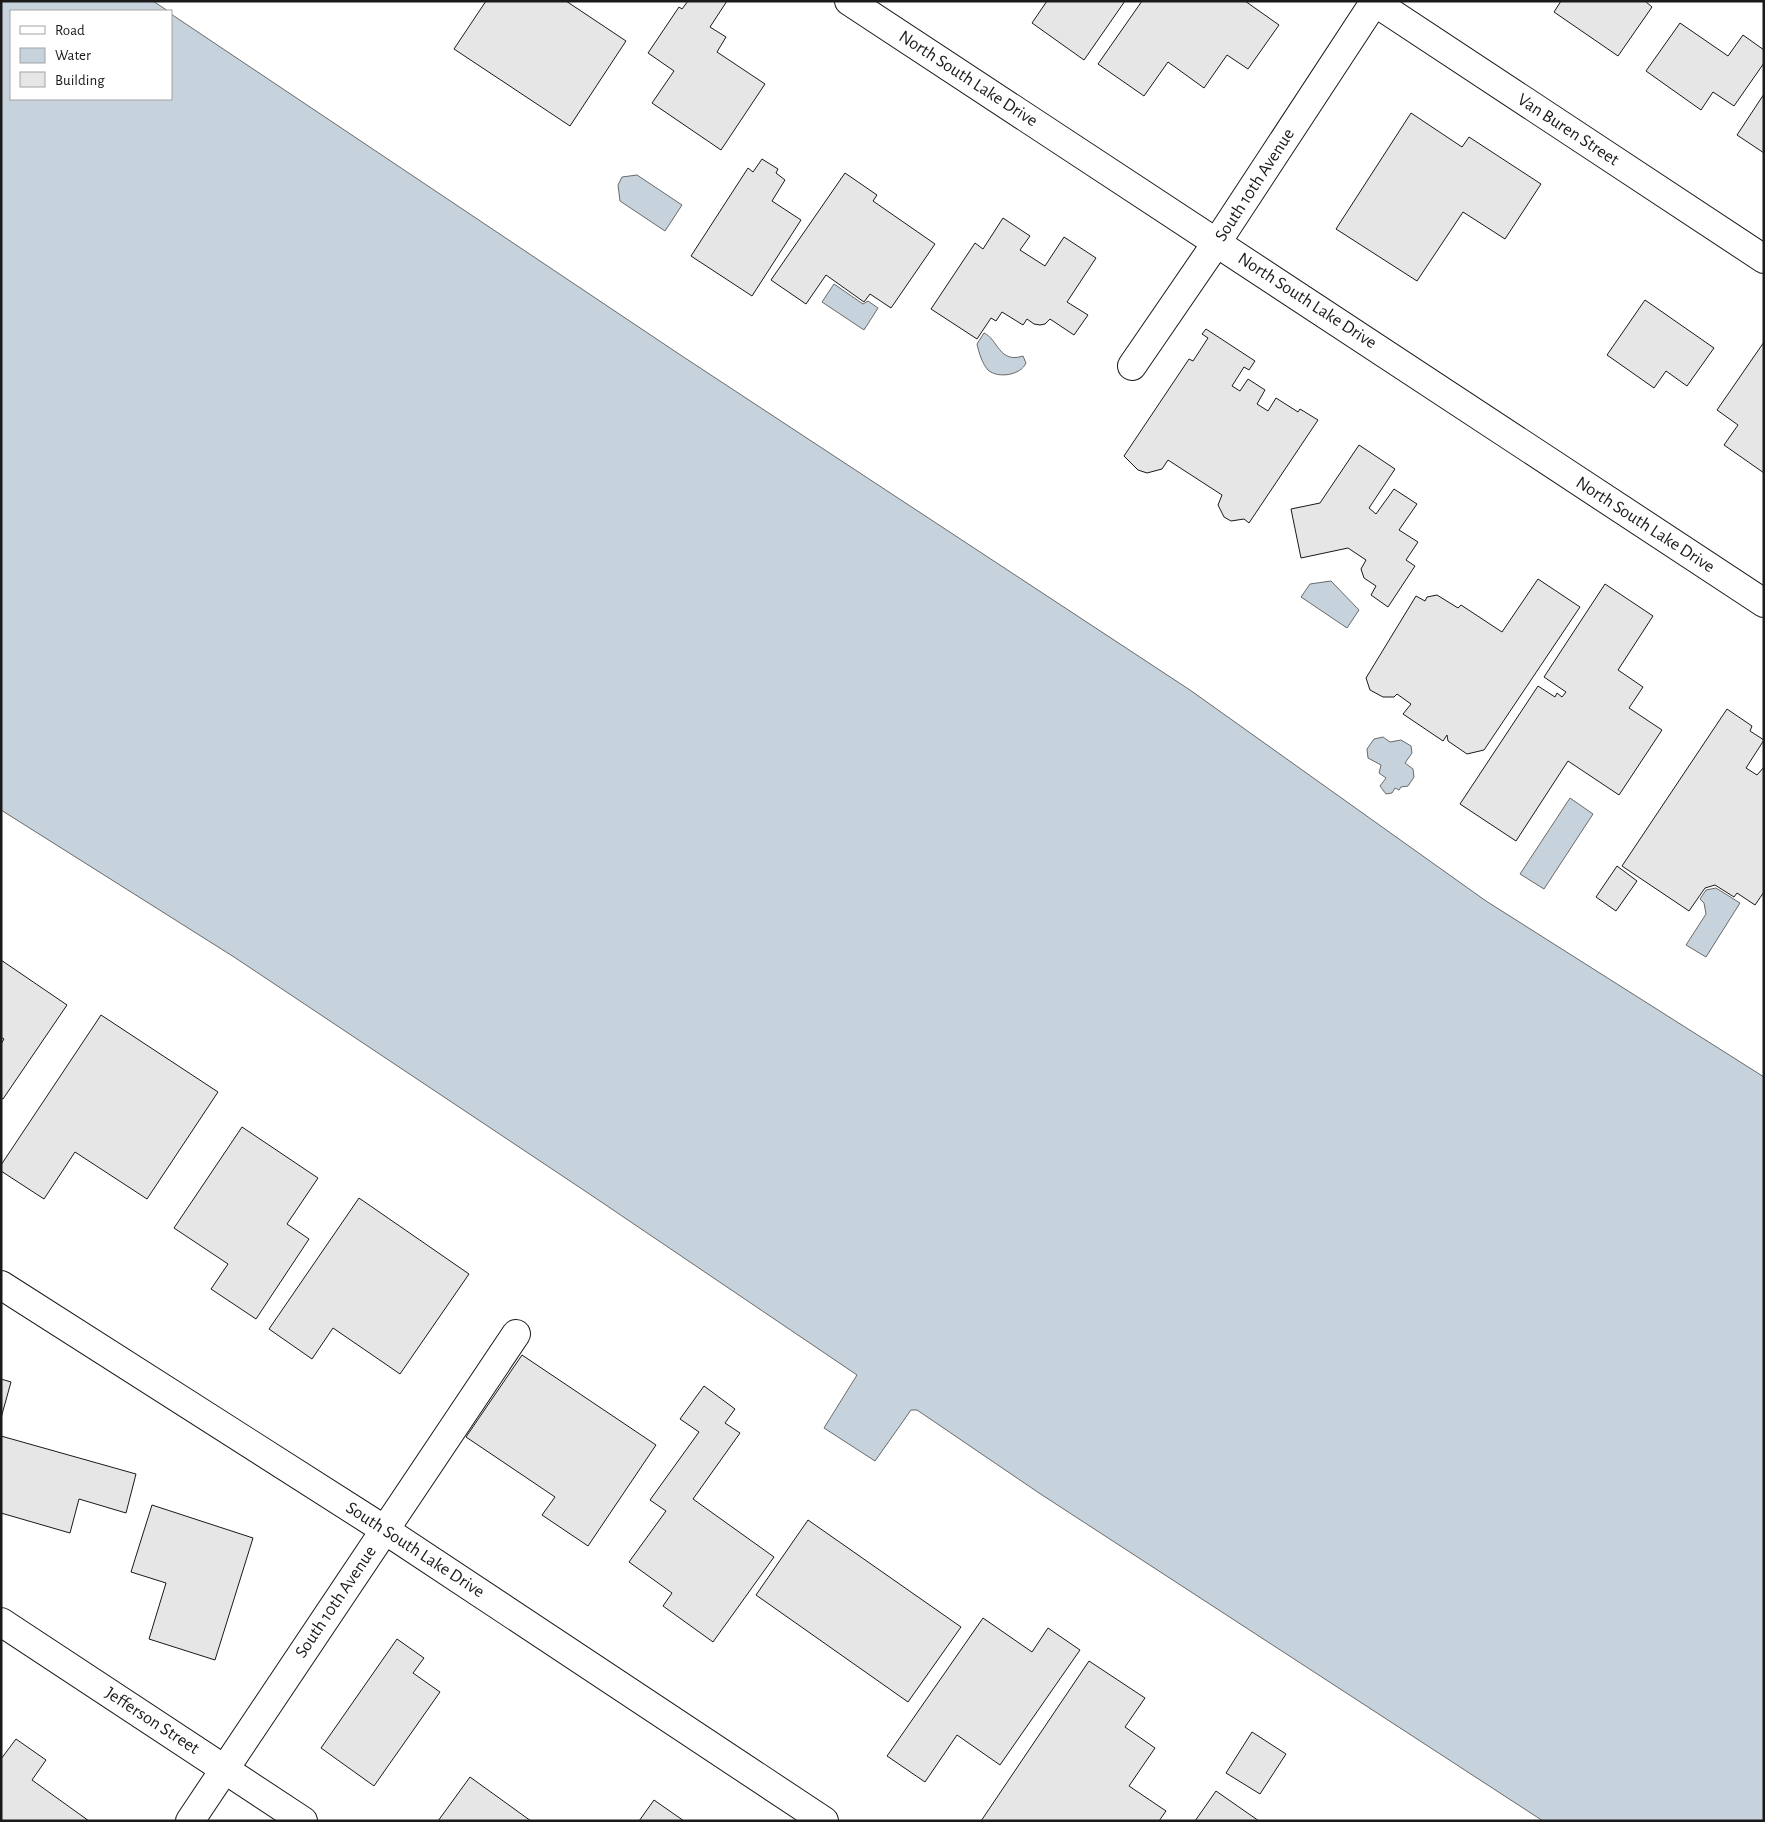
<svg xmlns="http://www.w3.org/2000/svg" width="1765" height="1822" font-family="'Alegreya Sans',sans-serif">
  <style>
    .water { fill: #c6d2dc; stroke: #6a6a6a }
    .building { fill: #e6e6e6; stroke: #1a1a1a }
    .lines { fill: none; stroke-linecap: round; stroke-linejoin: round }
    .minor-casing { stroke: #1a1a1a; stroke-width: 30 }
    .minor { stroke: #fff; stroke-width: 28 }
    .labels { text-anchor: middle; dominant-baseline: central; stroke-width: 4; stroke-linejoin: round; paint-order: stroke }
    .street-label { font-size: 18px; fill: #1a1a1a; stroke: #fff }
  </style>
  <rect width="100%" height="100%" fill="#fff"/>
  <!-- water -->
  <g class="water">
    <path d="M 1,1 L 153,1 L 168,11 L 11,11 L 11,99 L 171,99 L 171,14 L 682,356 L 1190,690 L 1486,901 L 1764,1077 L 1764,1821 L 1543,1821 L 1039,1493 L 917,1410 L 911,1410 L 875,1461 L 824,1428 L 857,1375 L 588,1193 L 234,957 L 1,810 Z"/>
    <path d="M 637,175 L 682,205 L 665,231 L 620,201 L 618,185 L 622,177 Z"/>
    <path d="M 834,284 L 863,304 L 868,301 L 878,308 L 864,330 L 822,302 Z"/>
    <path d="M 984,333 C 998,339 999,364 1023,356 L 1026,363 C 1021,375 998,379 988,370 C 982,363 979,353 977,344 Z"/>
    <path d="M 1331,581 L 1359,610 L 1347,628 L 1301,597 L 1310,584 Z"/>
    <path d="M 1383,737 L 1390,742 L 1401,740 L 1411,746 L 1412,753 L 1405,763 L 1413,769 L 1414,777 L 1408,786 L 1401,787 L 1399,790 L 1395,788 L 1392,793 L 1386,794 L 1380,786 L 1386,778 L 1379,773 L 1381,765 L 1368,758 L 1367,749 L 1374,739 Z"/>
    <path d="M 1570,798 L 1593,814 L 1544,889 L 1520,874 Z"/>
    <path d="M 1716,888 L 1740,903 L 1706,957 L 1686,945 L 1706,914 L 1704,903 L 1700,899 L 1706,890 Z"/>
  </g>
  <!-- building -->
  <g class="building">
    <path d="M 486,1 L 566,1 L 626,41 L 570,126 L 454,49 Z"/>
    <path d="M 688,1 L 727,1 L 710,27 L 726,37 L 717,52 L 765,84 L 721,150 L 652,103 L 674,71 L 648,53 L 679,7 L 682,9 Z"/>
    <path d="M 1047,1 L 1125,1 L 1084,60 L 1032,23 Z"/>
    <path d="M 1142,1 L 1245,1 L 1279,25 L 1248,69 L 1227,55 L 1204,88 L 1168,62 L 1144,96 L 1098,64 Z"/>
    <path d="M 1561,1 L 1645,1 L 1652,7 L 1618,56 L 1554,12 Z"/>
    <path d="M 1680,23 L 1728,56 L 1743,35 L 1764,50 L 1764,63 L 1734,106 L 1713,92 L 1701,110 L 1646,71 Z"/>
    <path d="M 1764,94 L 1764,153 L 1737,135 Z"/>
    <path d="M 1411,113 L 1462,147 L 1469,137 L 1541,184 L 1505,239 L 1463,212 L 1417,281 L 1336,229 Z"/>
    <path d="M 762,159 L 778,169 L 776,173 L 785,180 L 772,201 L 801,220 L 752,296 L 691,256 L 748,168 L 753,172 Z"/>
    <path d="M 845,173 L 877,195 L 873,201 L 935,244 L 891,308 L 870,294 L 864,302 L 826,275 L 806,304 L 771,280 Z"/>
    <path d="M 1003,218 L 1030,236 L 1020,250 L 1045,266 L 1064,237 L 1096,258 L 1067,302 L 1088,315 L 1074,335 L 1050,319 L 1045,324 L 1040,325 L 1034,324 L 1027,319 L 1023,325 L 1002,312 L 996,321 L 991,318 L 977,339 L 931,309 L 975,243 L 983,249 Z"/>
    <path d="M 1645,300 L 1714,348 L 1687,386 L 1666,371 L 1654,388 L 1607,355 Z"/>
    <path d="M 1206,329 L 1255,361 L 1249,370 L 1244,367 L 1232,386 L 1240,391 L 1248,379 L 1265,390 L 1257,404 L 1268,411 L 1276,398 L 1298,412 L 1300,409 L 1318,420 L 1249,523 L 1244,519 L 1231,521 L 1224,517 L 1218,505 L 1222,495 L 1168,460 L 1162,469 L 1147,473 L 1138,470 L 1124,456 L 1189,359 L 1193,361 L 1208,338 L 1202,334 Z"/>
    <path d="M 1764,342 L 1764,473 L 1724,445 L 1738,425 L 1717,410 Z"/>
    <path d="M 1359,445 L 1395,469 L 1369,508 L 1376,514 L 1394,489 L 1417,504 L 1399,530 L 1418,542 L 1406,560 L 1415,566 L 1388,607 L 1371,595 L 1376,586 L 1364,578 L 1361,569 L 1366,560 L 1348,548 L 1301,558 L 1291,509 L 1320,503 Z"/>
    <path d="M 1538,579 L 1580,607 L 1484,750 L 1467,754 L 1448,741 L 1447,735 L 1443,741 L 1403,714 L 1411,704 L 1397,694 L 1394,697 L 1383,697 L 1370,690 L 1366,678 L 1416,596 L 1425,601 L 1427,597 L 1437,595 L 1458,608 L 1461,605 L 1502,632 Z"/>
    <path d="M 1605,584 L 1653,616 L 1618,670 L 1643,687 L 1629,708 L 1662,730 L 1619,795 L 1568,761 L 1516,841 L 1460,804 L 1538,686 L 1555,697 L 1557,693 L 1562,697 L 1566,692 L 1544,677 Z"/>
    <path d="M 1727,709 L 1752,726 L 1750,731 L 1764,740 L 1746,768 L 1757,775 L 1764,767 L 1764,892 L 1755,905 L 1737,893 L 1734,897 L 1715,885 L 1705,888 L 1689,911 L 1622,866 Z"/>
    <path d="M 1617,866 L 1637,881 L 1616,911 L 1596,897 Z"/>
    <path d="M 1,960 L 67,1005 L 3,1099 L 1,1098 L 1,1044 L 4,1039 L 1,1037 Z"/>
    <path d="M 101,1015 L 218,1092 L 147,1199 L 75,1152 L 44,1199 L 1,1171 L 1,1165 Z"/>
    <path d="M 242,1127 L 318,1178 L 287,1224 L 309,1239 L 256,1319 L 211,1289 L 228,1264 L 174,1228 Z"/>
    <path d="M 359,1198 L 469,1274 L 400,1374 L 333,1328 L 312,1359 L 269,1329 Z"/>
    <path d="M 522,1355 L 656,1445 L 588,1546 L 542,1515 L 555,1497 L 466,1437 Z"/>
    <path d="M 1,1379 L 11,1382 L 1,1418 Z"/>
    <path d="M 704,1386 L 735,1409 L 725,1423 L 740,1433 L 693,1499 L 774,1557 L 713,1642 L 663,1606 L 672,1593 L 629,1562 L 666,1511 L 650,1500 L 699,1432 L 680,1419 Z"/>
    <path d="M 1,1436 L 136,1474 L 126,1513 L 79,1499 L 70,1533 L 1,1513 Z"/>
    <path d="M 152,1505 L 253,1538 L 215,1660 L 149,1639 L 166,1583 L 131,1572 Z"/>
    <path d="M 808,1520 L 961,1627 L 908,1702 L 756,1595 Z"/>
    <path d="M 983,1618 L 1032,1652 L 1048,1628 L 1080,1650 L 1000,1765 L 957,1735 L 925,1782 L 887,1756 Z"/>
    <path d="M 397,1639 L 424,1658 L 413,1673 L 440,1692 L 374,1786 L 321,1748 Z"/>
    <path d="M 1089,1661 L 1145,1698 L 1125,1727 L 1155,1748 L 1129,1786 L 1166,1811 L 1159,1821 L 981,1821 Z"/>
    <path d="M 1252,1732 L 1286,1754 L 1260,1794 L 1226,1773 Z"/>
    <path d="M 16,1739 L 46,1760 L 32,1780 L 89,1821 L 1,1821 L 1,1759 Z"/>
    <path d="M 470,1777 L 531,1821 L 438,1821 Z"/>
    <path d="M 1216,1791 L 1259,1821 L 1195,1821 Z"/>
    <path d="M 654,1800 L 684,1821 L 639,1821 Z"/>
  </g>
  <g class="lines">
    <!-- minor casing -->
    <g class="minor-casing">
      <g id="minor">
        <path d="M 849,1 L 1764,603"/>
        <path d="M 1373,1 L 1764,259"/>
        <path d="M 1132,366 L 1217,242 L 1375,1"/>
        <path d="M 1,1285 L 385,1530 L 824,1821"/>
        <path d="M 1,1622 L 303,1821"/>
        <path d="M 190,1821 L 516,1334"/>
      </g>
    </g>
    <!-- minor -->
    <use href="#minor" class="minor"/>
  </g>
  <g class="labels">
    <!-- street labels -->
    <g class="street-label">
      <text transform="translate(968 79) rotate(33)">North South Lake Drive</text>
      <text transform="translate(1568 130) rotate(33)">Van Buren Street</text>
      <text transform="translate(1255 185) rotate(-57)">South 10th Avenue</text>
      <text transform="translate(1307 301) rotate(33)">North South Lake Drive</text>
      <text transform="translate(1645 525) rotate(33)">North South Lake Drive</text>
      <text transform="translate(415 1550) rotate(33)">South South Lake Drive</text>
      <text transform="translate(336 1602) rotate(-56)">South 10th Avenue</text>
      <text transform="translate(152 1721) rotate(33)">Jefferson Street</text>
    </g>
  </g>
  <!-- border -->
  <rect width="1765" height="1822" fill="none" stroke="#1a1a1a" stroke-width="5"/>
  <!-- legend -->
  <rect x="10" y="10" width="162" height="90" fill="#ffffff" stroke="#a3a3a3"/>
  <rect x="20" y="26" width="25" height="8" fill="#ffffff" stroke="#a3a3a3"/>
  <text x="55" y="35" font-size="15" fill="#1a1a1a">Road</text>
  <rect x="20" y="48" width="25" height="15" fill="#c6d2dc" stroke="#a3a3a3"/>
  <text x="55" y="60" font-size="15" fill="#1a1a1a">Water</text>
  <rect x="20" y="72" width="25" height="15" fill="#e6e6e6" stroke="#a3a3a3"/>
  <text x="55" y="85" font-size="15" fill="#1a1a1a">Building</text>
</svg>
